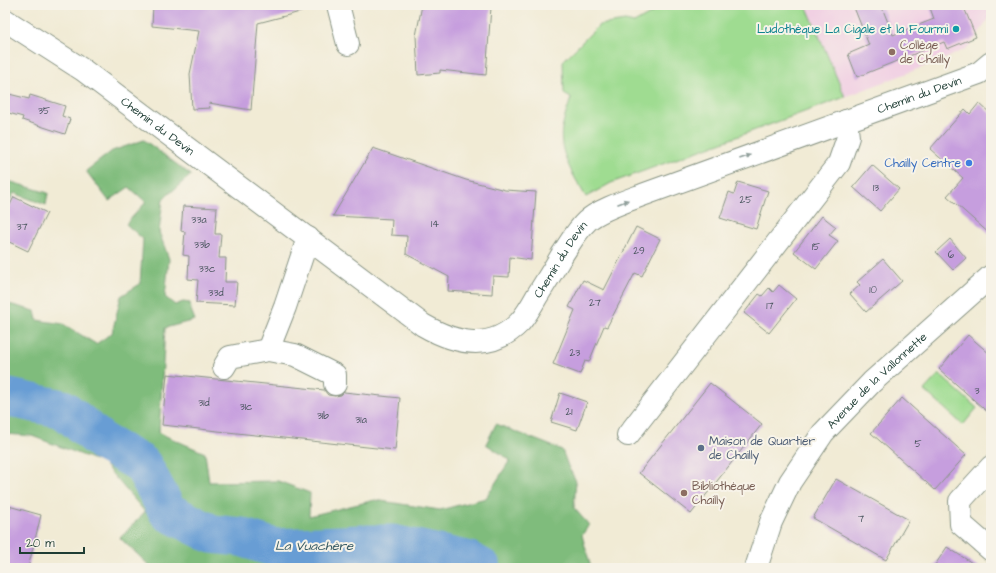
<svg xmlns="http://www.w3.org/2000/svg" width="996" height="573" font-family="'Architects Daughter',sans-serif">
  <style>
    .built { fill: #f1d0e3 }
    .green { fill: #9fdc91; stroke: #5f8c62 }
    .forest { fill: #7fbc7b; stroke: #4f7c58 }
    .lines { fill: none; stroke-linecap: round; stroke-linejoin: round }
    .river { stroke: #689dd4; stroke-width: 39 }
    .building { fill: #c69ede }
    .minor-casing { stroke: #889484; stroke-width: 24 }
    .minor { stroke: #fff; stroke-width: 22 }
    .oneway { fill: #8f9e9a }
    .culture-dot { fill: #0f9aa8; stroke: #f7f3e8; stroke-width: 1.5 }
    .education-dot { fill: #8d6e63; stroke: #f7f3e8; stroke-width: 1.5 }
    .shop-dot { fill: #3f7fe0; stroke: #f7f3e8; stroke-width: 1.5 }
    .service-dot { fill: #5c6f8a; stroke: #f7f3e8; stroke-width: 1.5 }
    .labels { text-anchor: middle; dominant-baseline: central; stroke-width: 4; stroke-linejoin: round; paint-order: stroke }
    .number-label { font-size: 10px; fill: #49555e }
    .culture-label { font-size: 12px; fill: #0d838f; stroke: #f7f3e8; text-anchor: end }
    .education-label { font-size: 12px; fill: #785e54; stroke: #f7f3e8; text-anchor: start }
    .street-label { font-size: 12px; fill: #1f3d34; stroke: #f7f3e8 }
    .shop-label { font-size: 12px; fill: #366cbe; stroke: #f7f3e8; text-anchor: end }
    .service-label { font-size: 12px; fill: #4e5e75; stroke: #f7f3e8; text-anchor: start }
    .water-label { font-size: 13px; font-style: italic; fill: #355a64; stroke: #f7f3e8 }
  </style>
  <rect width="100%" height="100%" fill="#f7f3e8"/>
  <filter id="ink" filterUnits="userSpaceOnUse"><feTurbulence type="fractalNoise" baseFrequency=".025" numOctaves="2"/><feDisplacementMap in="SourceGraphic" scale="8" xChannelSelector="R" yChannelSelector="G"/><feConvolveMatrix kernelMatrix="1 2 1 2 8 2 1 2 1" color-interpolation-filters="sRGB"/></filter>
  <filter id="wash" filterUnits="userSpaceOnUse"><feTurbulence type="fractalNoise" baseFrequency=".012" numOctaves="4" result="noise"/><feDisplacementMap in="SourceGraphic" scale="16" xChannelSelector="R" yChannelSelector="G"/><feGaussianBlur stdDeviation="0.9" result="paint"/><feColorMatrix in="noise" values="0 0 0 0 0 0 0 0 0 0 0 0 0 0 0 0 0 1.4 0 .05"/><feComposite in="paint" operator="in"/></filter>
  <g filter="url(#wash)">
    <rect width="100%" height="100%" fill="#f1ebd5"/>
    <!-- built -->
    <path class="built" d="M 806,5 L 991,5 L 991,16 L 969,47 L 949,57 L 845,97 Z"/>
    <!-- green -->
    <g class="green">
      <path d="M 666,5 L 806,5 L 845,97 L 611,183 L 586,197 C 574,176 558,153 562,128 C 564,118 568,108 571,98 L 564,94 L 563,61 L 599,25 L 625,21 L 634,23 Z"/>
      <path d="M 939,374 L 977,408 L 963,425 L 924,390 Z"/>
    </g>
    <!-- forest -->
    <g class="forest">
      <path d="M 144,140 L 191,175 L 163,199 L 159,232 L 169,259 L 165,297 L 175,305 L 183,302 L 190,303 L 191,310 L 195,320 L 165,328 L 159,433 L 205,453 L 209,482 L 278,481 L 310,493 L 309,516 L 375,500 L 440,510 L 486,498 L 510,460 L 486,444 L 496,424 L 562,450 L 568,466 L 576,481 L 574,508 L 589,525 L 582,535 L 591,568 L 152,568 L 120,538 L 145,512 L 103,463 L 32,436 L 5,434 L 5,303 L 35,311 L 37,320 L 63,324 L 96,344 L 112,333 L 121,296 L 140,284 L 143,239 L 126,224 L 146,202 L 129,187 L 109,201 L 86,171 L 112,151 Z"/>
      <path d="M 5,180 L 48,193 L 46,205 L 14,193 L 5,208 Z"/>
    </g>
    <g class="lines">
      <!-- river -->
      <path class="river" d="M 5,397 L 63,409 L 104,443 L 142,464 L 168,512 L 212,534 L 241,537 L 275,548 L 362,544 L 393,544 L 467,560 L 482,568"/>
    </g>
    <g id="blocks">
      <!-- building -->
      <g class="building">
        <path d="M 153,5 L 303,5 L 304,11 L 258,23 L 251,110 L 209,103 L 210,108 L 192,109 L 190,74 L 199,31 L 152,26 Z"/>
        <path d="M 422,5 L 464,5 L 491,7 L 486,75 L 440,70 L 440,73 L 418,75 L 416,36 Z"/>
        <path d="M 853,5 L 881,5 L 893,35 L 934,19 L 929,5 L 963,5 L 976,37 L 947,49 L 944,42 L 857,77 L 848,54 L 869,45 Z"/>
        <path d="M 5,93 L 29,99 L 30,95 L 65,106 L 62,116 L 70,119 L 65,134 L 22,120 L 23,117 L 5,112 Z"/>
        <path d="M 979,103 L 991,114 L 991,235 L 947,196 L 963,178 L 930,149 L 965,109 L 970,114 Z"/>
        <path d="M 373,148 L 466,180 L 505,190 L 536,192 L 531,260 L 510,257 L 509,277 L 493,276 L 492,294 L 448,291 L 449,277 L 406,254 L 407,236 L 391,235 L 392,219 L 333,216 Z"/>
        <path d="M 872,165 L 899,189 L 880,211 L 853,187 Z"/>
        <path d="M 738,182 L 768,191 L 756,229 L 720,218 L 729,192 L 734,194 Z"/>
        <path d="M 14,197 L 47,213 L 28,251 L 5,240 L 5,215 Z"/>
        <path d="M 183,206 L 217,208 L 215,234 L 221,234 L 219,258 L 226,258 L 225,282 L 237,282 L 235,305 L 196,303 L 198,280 L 188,279 L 189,256 L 183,255 L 185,232 L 181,231 Z"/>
        <path d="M 822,216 L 836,227 L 829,235 L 838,241 L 816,269 L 794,252 Z"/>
        <path d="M 636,227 L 660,239 L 642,276 L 635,273 L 607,327 L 604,326 L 589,362 L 585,361 L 580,374 L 553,364 L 575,310 L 569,307 L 583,280 L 604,290 Z"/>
        <path d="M 950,239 L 966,258 L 953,270 L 936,252 Z"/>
        <path d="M 883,259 L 902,281 L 866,312 L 850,294 L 860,285 L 857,282 Z"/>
        <path d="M 779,285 L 796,299 L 769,333 L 744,313 L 759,294 L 762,296 L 769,288 L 773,292 Z"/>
        <path d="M 968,335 L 991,355 L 991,415 L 939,369 Z"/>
        <path d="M 167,374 L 324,390 L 328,395 L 335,396 L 341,395 L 344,392 L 400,398 L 395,450 L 162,425 Z"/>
        <path d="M 710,383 L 762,424 L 691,514 L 639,473 Z"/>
        <path d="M 560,393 L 587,402 L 577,430 L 551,422 Z"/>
        <path d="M 902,398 L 966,455 L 935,490 L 871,433 Z"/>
        <path d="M 836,479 L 909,520 L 886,560 L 813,518 Z"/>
        <path d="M 5,505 L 41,515 L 28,568 L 5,568 Z"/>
        <path d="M 947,547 L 980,568 L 933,568 Z"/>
      </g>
    </g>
  </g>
  <g filter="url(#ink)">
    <use href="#blocks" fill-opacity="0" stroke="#889484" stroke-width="1"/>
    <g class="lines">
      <!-- minor casing -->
      <g class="minor-casing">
        <g id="minor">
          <path d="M 338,5 L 348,44"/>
          <path id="s1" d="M 5,20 L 83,70 L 423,325 C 456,344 491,352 520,322 C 527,314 532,305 537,296 C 545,283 554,269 562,255 C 570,243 577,230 587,221 C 598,210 629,200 645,194 L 979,73 L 991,63"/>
          <path d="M 308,238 L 285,307 L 268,350 L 295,355 L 335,375 L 335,384"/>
          <path d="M 224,367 L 230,357 L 268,350"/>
          <path d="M 628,435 L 839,163 L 848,137 L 846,121"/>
          <path d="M 991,467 L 960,501 L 961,524 L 991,550"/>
          <path id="s2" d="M 756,568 L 771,522 L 790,482 L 823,433 L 872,382 L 991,276"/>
        </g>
      </g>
      <!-- minor -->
      <use href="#minor" class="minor"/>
    </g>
    <!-- one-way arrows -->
    <defs><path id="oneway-solid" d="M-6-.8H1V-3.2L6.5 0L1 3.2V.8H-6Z"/></defs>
    <g class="oneway">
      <use href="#oneway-solid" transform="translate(745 157) rotate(-20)"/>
      <use href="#oneway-solid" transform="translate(623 202) rotate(-21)"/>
    </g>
  </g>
  <!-- markers -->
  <circle class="culture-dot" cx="956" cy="29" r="4"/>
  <g class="education-dot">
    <circle cx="892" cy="52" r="4"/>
    <circle cx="684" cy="493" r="4"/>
  </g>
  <circle class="shop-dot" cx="969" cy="163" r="4"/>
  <circle class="service-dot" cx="701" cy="448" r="4"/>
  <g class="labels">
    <!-- number labels -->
    <g class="number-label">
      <text x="44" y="111">35</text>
      <text x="876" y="188">13</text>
      <text x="746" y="200">25</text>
      <text x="199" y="220">33a</text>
      <text x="435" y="224">14</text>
      <text x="22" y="227">37</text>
      <text x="202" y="245">33b</text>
      <text x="816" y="247">15</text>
      <text x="639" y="251">29</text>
      <text x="951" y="255">6</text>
      <text x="207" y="269">33c</text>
      <text x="873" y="290">10</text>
      <text x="216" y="293">33d</text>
      <text x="595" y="303">27</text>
      <text x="770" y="306">17</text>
      <text x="575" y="353">23</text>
      <text x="977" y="391">3</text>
      <text x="204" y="403">31d</text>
      <text x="246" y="407">31c</text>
      <text x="569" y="412">21</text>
      <text x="323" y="416">31b</text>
      <text x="361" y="420">31a</text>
      <text x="918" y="444">5</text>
      <text x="861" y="519">7</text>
    </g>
    <!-- culture labels -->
    <g class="culture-label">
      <text x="948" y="29">Ludothèque La Cigale et la Fourmi</text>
    </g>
    <!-- education labels -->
    <g class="education-label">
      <text x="900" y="45">Collège<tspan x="900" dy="14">de Chailly</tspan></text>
      <text x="692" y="486">Bibliothèque<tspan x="692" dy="14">Chailly</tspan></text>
    </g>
    <!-- street labels -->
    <g class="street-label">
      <text stroke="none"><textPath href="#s1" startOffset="1101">Chemin du Devin</textPath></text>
      <text stroke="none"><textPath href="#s1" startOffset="186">Chemin du Devin</textPath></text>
      <text stroke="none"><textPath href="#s1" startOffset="698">Chemin du Devin</textPath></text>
      <text stroke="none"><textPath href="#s2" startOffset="227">Avenue de la Vallonnette</textPath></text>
    </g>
    <!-- shop labels -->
    <g class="shop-label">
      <text x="961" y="163">Chailly Centre</text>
    </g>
    <!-- service labels -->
    <g class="service-label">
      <text x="709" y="441">Maison de Quartier<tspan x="709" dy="14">de Chailly</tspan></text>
    </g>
    <!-- water labels -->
    <g class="water-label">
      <text x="314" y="546">La Vuachère</text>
    </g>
  </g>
  <!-- margin -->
  <rect width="996" height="573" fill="none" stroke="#f7f3e8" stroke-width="20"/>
  <!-- scale -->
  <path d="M20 547v6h64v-6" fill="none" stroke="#1f3d34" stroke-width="2"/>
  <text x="26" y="547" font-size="12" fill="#1f3d34" stroke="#f7f3e8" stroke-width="3" paint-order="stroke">20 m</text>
</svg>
